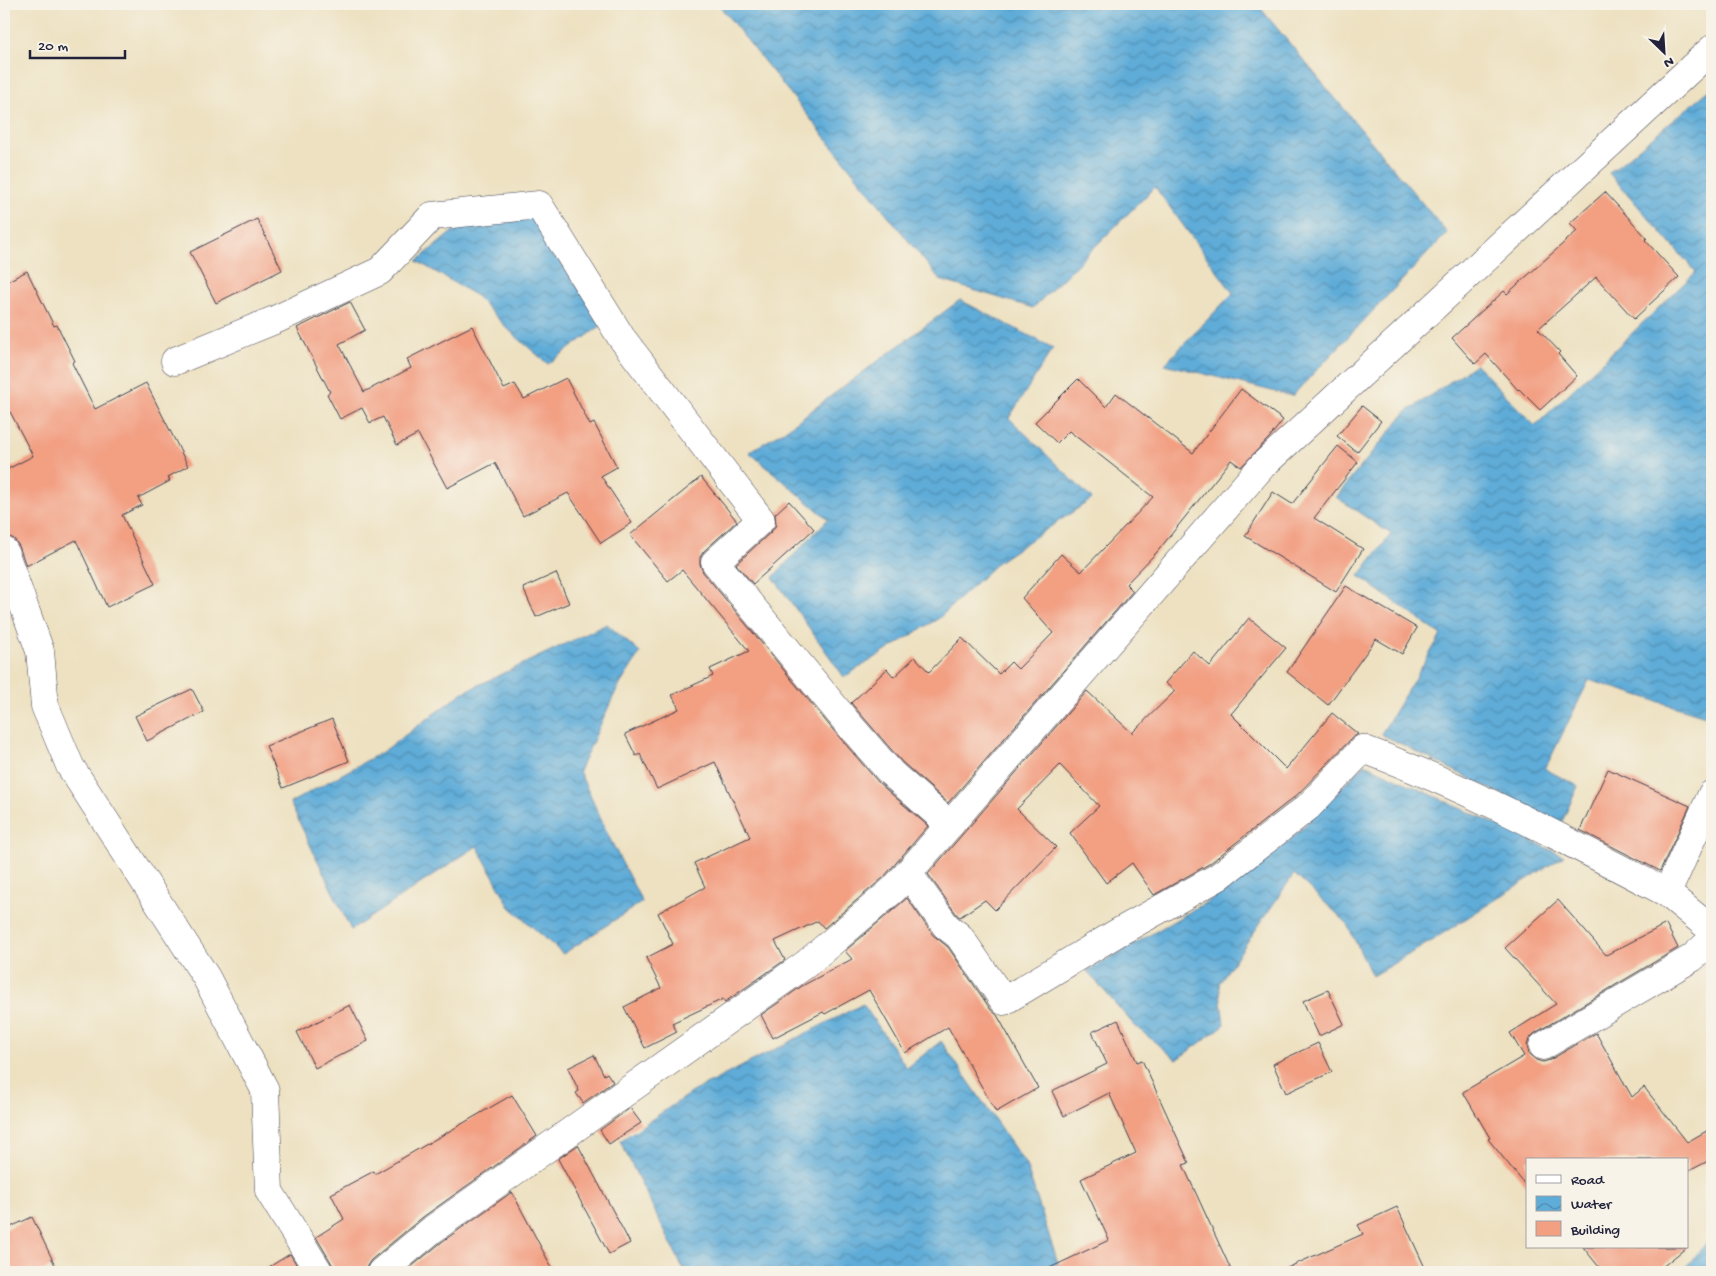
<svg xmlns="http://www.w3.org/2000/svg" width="1716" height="1276" font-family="'Gochi Hand',sans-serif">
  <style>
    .water { fill: url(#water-waves); stroke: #40678a }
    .building { fill: #f29f82 }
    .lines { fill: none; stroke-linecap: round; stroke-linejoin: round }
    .minor-casing { stroke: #403f4f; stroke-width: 29 }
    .minor { stroke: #fff; stroke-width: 28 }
  </style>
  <defs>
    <pattern id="water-waves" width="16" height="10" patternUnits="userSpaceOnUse" patternTransform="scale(1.25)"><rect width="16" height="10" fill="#5eacd8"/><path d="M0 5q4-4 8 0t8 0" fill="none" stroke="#4d8cb0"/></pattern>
  </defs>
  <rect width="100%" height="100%" fill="#f7f3e8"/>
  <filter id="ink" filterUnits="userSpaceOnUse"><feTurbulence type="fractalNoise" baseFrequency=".02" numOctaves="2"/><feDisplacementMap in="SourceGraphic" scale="10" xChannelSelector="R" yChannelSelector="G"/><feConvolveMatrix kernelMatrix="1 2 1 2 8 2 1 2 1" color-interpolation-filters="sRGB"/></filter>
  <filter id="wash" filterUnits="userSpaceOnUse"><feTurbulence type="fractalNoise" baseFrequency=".0096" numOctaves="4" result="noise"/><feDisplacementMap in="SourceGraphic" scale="20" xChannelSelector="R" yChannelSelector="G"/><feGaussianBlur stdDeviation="1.12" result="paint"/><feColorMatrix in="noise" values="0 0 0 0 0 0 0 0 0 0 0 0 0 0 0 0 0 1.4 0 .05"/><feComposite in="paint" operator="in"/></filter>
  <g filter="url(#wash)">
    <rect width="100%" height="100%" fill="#ede1c1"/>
    <!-- water -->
    <g class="water">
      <path d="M 718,4 L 1257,4 L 1447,233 L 1292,396 L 1165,364 L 1233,293 L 1155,187 L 1033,308 L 940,280 Z"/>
      <path d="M 1712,88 L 1712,718 L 1589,680 L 1545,769 L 1578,786 L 1561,824 L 1381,734 L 1441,635 L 1359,576 L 1391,534 L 1336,497 L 1405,413 L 1476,364 L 1535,426 L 1696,272 L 1609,173 Z"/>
      <path d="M 532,217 L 602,325 L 548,364 L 512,333 L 475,295 L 417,261 L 458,227 Z"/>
      <path d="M 960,300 L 1053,348 L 1009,418 L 1092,499 L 999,561 L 939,618 L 844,677 L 773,577 L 828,519 L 749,452 L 784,431 Z"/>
      <path d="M 607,624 L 640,653 L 616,691 L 579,771 L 610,839 L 642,902 L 563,954 L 510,907 L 477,846 L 351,930 L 290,803 L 384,751 L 462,693 Z"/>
      <path d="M 1365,764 L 1564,856 L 1420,948 L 1372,976 L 1346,922 L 1294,874 L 1219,983 L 1224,1025 L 1177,1060 L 1134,1025 L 1087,971 L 1224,892 L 1287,843 Z"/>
      <path d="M 863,1004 L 907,1068 L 941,1041 L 1026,1165 L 1061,1272 L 685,1272 L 620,1141 L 692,1092 Z"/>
      <path d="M 1712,1238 L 1712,1272 L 1682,1272 L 1708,1241 Z"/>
    </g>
    <g id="blocks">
      <!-- building -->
      <g class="building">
        <path d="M 1605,192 L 1647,238 L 1645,240 L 1679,277 L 1634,319 L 1596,277 L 1538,329 L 1560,352 L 1558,354 L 1577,376 L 1540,410 L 1519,389 L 1518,390 L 1486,354 L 1475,364 L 1452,338 L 1504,291 L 1507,294 L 1577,231 L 1570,223 Z"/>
        <path d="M 257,219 L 282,270 L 216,303 L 190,252 Z"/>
        <path d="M 27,271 L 54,326 L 57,325 L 75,361 L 72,363 L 95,409 L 146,383 L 188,466 L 168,477 L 170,481 L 138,498 L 142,505 L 122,515 L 155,584 L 107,607 L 76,540 L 26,566 L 19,546 L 14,539 L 4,534 L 4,471 L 33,456 L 4,400 L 4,283 Z"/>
        <path d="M 350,302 L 365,330 L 339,344 L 364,392 L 411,368 L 407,359 L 472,326 L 504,389 L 515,384 L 524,399 L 566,378 L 590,425 L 594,423 L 617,467 L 601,476 L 632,523 L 601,543 L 568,493 L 523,516 L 495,463 L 447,488 L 418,434 L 397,445 L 383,417 L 370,423 L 362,408 L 340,419 L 327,394 L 330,392 L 297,328 Z"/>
        <path d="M 1078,379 L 1106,407 L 1116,393 L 1193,453 L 1241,389 L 1283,420 L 1269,438 L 1241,467 L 1231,460 L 1157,552 L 1126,584 L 1133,591 L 948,803 L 902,762 L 851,703 L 887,669 L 894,677 L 915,657 L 929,672 L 962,638 L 999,674 L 1011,662 L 1018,669 L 1053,633 L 1022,598 L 1061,554 L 1081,572 L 1153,497 L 1069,431 L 1057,443 L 1035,422 Z"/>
        <path d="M 1362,406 L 1381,421 L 1357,452 L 1337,436 Z"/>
        <path d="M 1338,446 L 1358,462 L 1314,518 L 1363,549 L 1336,592 L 1245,536 L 1273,492 L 1292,504 Z"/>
        <path d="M 701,477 L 737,521 L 704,551 L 700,557 L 700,564 L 703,572 L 834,731 L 879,783 L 928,826 L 883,878 L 824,928 L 818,921 L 775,941 L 785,960 L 725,1002 L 723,999 L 672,1023 L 677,1032 L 645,1048 L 624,1007 L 661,988 L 646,958 L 673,944 L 658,913 L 705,887 L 694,863 L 750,837 L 715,762 L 657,789 L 640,754 L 636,756 L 625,734 L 679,709 L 672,695 L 713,676 L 710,669 L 749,651 L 682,570 L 668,581 L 630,535 Z"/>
        <path d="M 789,501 L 814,529 L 753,584 L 736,564 L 772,531 L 776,525 L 775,514 Z"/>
        <path d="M 556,573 L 569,603 L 536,617 L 523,588 Z"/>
        <path d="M 1346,586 L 1417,628 L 1402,654 L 1376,639 L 1328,705 L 1287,672 Z"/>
        <path d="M 1249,618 L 1286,648 L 1231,714 L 1286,769 L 1332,713 L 1358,734 L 1352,738 L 1297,795 L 1209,864 L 1154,895 L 1132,863 L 1106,883 L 1070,833 L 1099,806 L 1060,765 L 1017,809 L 1056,847 L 995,910 L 985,900 L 960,917 L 957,915 L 928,874 L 1087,691 L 1132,733 L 1175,691 L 1165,683 L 1193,651 L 1210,666 Z"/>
        <path d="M 192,689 L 204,712 L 147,741 L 135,716 Z"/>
        <path d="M 332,719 L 349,761 L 283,788 L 266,746 Z"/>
        <path d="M 1608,769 L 1690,806 L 1660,871 L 1580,830 Z"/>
        <path d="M 907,898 L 933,935 L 948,947 L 991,1010 L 997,1015 L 1038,1088 L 996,1112 L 948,1027 L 905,1053 L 869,990 L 825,1014 L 823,1012 L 773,1038 L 761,1015 L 802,986 L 852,959 L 845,951 Z"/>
        <path d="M 1558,900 L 1606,955 L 1666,924 L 1678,948 L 1535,1033 L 1529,1039 L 1527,1046 L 1529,1054 L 1536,1060 L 1543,1062 L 1550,1060 L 1596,1033 L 1632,1097 L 1644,1087 L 1687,1142 L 1712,1128 L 1712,1159 L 1687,1172 L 1687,1160 L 1527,1160 L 1527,1187 L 1488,1139 L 1490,1138 L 1463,1092 L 1524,1056 L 1510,1033 L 1556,1004 L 1505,948 Z"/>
        <path d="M 1328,990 L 1344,1024 L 1319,1036 L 1303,1001 Z"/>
        <path d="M 350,1005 L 368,1041 L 315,1068 L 297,1032 Z"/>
        <path d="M 1118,1020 L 1137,1062 L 1142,1060 L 1189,1163 L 1183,1165 L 1232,1272 L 1041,1272 L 1109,1240 L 1081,1179 L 1136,1153 L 1109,1093 L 1064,1116 L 1052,1091 L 1107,1064 L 1092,1032 Z"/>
        <path d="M 1318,1043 L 1332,1072 L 1286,1093 L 1273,1064 Z"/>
        <path d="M 594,1055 L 604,1075 L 607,1073 L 613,1082 L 583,1103 L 576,1093 L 579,1091 L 568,1068 Z"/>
        <path d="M 512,1095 L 537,1136 L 423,1217 L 371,1260 L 367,1266 L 366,1272 L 335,1272 L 332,1264 L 316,1237 L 344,1219 L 331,1194 L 374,1171 L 375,1174 Z"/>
        <path d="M 630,1108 L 641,1123 L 609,1144 L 600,1130 Z"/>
        <path d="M 578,1145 L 630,1243 L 609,1254 L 558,1159 Z"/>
        <path d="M 512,1192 L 554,1272 L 405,1272 L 443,1241 Z"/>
        <path d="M 1397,1207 L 1427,1272 L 1278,1272 L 1363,1234 L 1358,1225 Z"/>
        <path d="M 32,1217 L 55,1265 L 40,1272 L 4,1272 L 4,1230 Z"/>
        <path d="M 1583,1247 L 1687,1247 L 1656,1272 L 1603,1272 Z"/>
        <path d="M 290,1254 L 301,1272 L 261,1272 Z"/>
      </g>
    </g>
  </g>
  <g filter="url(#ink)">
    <use href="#blocks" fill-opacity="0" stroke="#403f4f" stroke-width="1"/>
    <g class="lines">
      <!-- minor casing -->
      <g class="minor-casing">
        <g id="minor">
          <path d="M 175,361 L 277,319 L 380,271 L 432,216 L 539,205 L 621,337 L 761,520 L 715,562 L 846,721 L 891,773 L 950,825"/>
          <path d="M 4,551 L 40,651 L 45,706 L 70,766 L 206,977 L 265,1090 L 269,1191 L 319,1272"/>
          <path d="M 1712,794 L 1667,893 L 1712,930"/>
          <path d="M 908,873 L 946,926 L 959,936 L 1004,1001 L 1117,933 L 1218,877 L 1308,807 L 1363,749 C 1468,788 1568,841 1667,893"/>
          <path d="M 1543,1046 L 1692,958 L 1712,940"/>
          <path d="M 381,1272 L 433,1229 L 806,964 L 894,889 L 1263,465 L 1712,49"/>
        </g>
      </g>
      <!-- minor -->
      <use href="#minor" class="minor"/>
    </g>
  </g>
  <!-- margin -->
  <rect width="1716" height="1276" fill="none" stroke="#f7f3e8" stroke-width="20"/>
  <!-- legend -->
  <rect x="1526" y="1158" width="162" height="90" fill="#f7f3e8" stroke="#a29fa3"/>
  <rect x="1536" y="1175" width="25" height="8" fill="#ffffff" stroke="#a29fa3"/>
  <text x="1571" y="1184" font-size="15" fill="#22223b">Road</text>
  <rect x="1536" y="1196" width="25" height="15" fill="url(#water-waves)" stroke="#a29fa3"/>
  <text x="1571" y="1208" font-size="15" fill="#22223b">Water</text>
  <rect x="1536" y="1221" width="25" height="15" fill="#f29f82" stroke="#a29fa3"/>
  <text x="1571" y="1234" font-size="15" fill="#22223b">Building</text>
  <!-- north arrow -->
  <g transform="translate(1664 52) rotate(155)" stroke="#f7f3e8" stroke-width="4" paint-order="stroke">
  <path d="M0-4L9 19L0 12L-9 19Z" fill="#22223b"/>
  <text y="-8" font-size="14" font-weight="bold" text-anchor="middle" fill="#22223b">N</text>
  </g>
  <!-- scale -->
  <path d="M30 50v8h95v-8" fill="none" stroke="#22223b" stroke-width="2.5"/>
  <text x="38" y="50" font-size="15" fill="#22223b" stroke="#f7f3e8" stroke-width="4" paint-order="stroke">20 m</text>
</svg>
